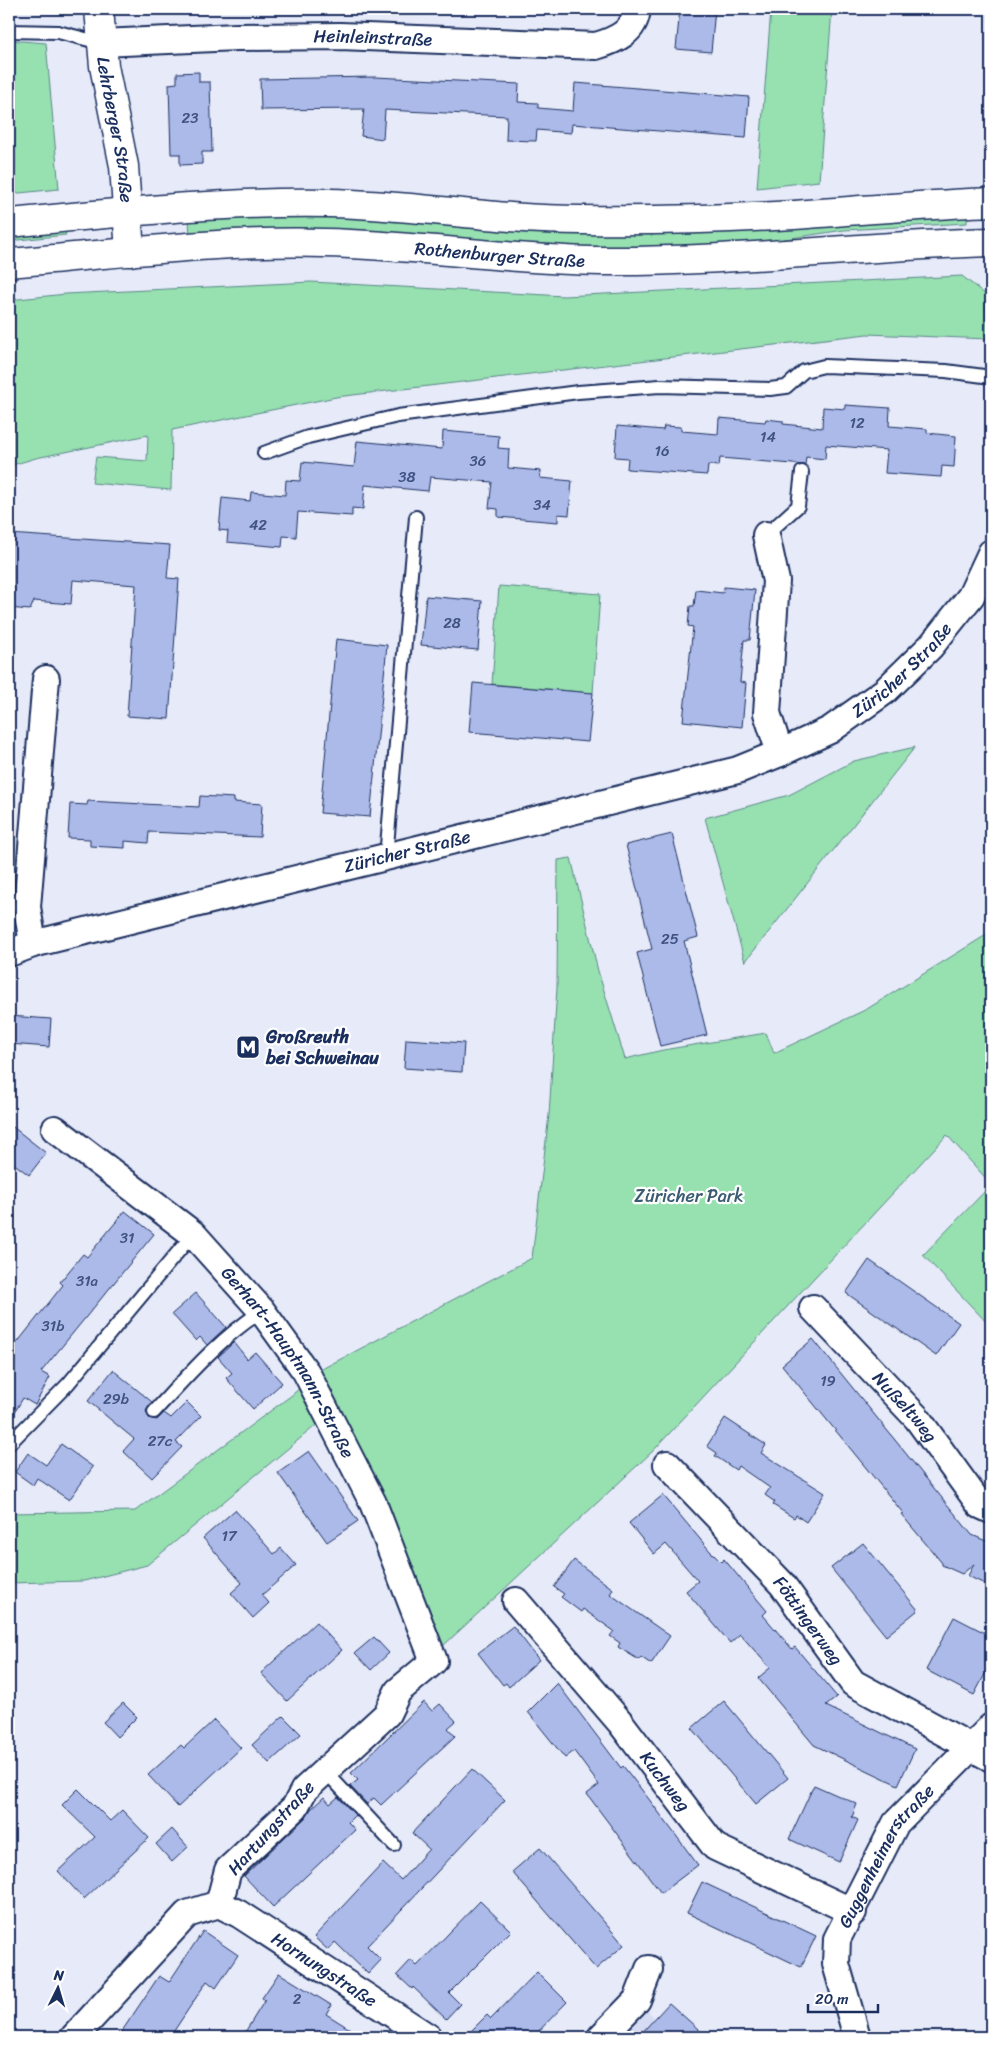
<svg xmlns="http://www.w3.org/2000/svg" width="1000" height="2046" font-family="Sriracha,sans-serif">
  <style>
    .built { fill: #d5dcf4 }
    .green { fill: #97e0b0; stroke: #598887 }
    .building { fill: #acbaea; stroke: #1b2f5e }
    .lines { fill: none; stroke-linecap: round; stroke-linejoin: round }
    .service-casing { stroke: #1b2f5e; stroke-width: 16 }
    .minor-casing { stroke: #1b2f5e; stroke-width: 30 }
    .tertiary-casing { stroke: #1b2f5e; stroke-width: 31 }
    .secondary-casing { stroke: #1b2f5e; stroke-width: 31 }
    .service { stroke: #fff; stroke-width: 12 }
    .minor { stroke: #fff; stroke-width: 26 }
    .tertiary { stroke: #fff; stroke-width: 28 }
    .secondary { stroke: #fff; stroke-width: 28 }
    .labels { text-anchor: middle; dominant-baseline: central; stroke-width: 4.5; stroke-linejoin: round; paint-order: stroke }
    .number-label { font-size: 15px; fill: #3f5281 }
    .street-label { font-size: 18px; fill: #1b2f5e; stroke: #fff }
    .poi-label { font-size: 18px; font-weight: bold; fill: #1b2f5e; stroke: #fff; text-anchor: start }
    .park-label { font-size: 18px; fill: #3a5b72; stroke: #fff }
  </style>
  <rect width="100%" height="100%" fill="#e6eaf9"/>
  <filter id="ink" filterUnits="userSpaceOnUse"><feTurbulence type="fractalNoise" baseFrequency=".02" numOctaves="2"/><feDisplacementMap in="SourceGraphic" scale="10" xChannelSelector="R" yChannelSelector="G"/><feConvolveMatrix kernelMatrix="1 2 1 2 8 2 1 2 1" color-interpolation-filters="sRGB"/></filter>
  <g filter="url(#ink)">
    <!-- built -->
    <path class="built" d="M 643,2007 L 655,2018 L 677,2037 L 612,2037 Z"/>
    <!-- green -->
    <g class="green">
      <path d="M 771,9 L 832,9 L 819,181 L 757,188 Z"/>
      <path d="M 9,40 L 46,43 L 59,189 L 9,194 Z"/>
      <path d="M 246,215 L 967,215 L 967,223 L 844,230 L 727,248 L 588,249 L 190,236 L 189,219 Z"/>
      <path d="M 64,228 L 66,235 L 9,241 L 9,233 Z"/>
      <path d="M 962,276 L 985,294 L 988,339 L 867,334 L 336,397 L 172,430 L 171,490 L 92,483 L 96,457 L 147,461 L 148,435 L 36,458 L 9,466 L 9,300 L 66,294 L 311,282 L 564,296 Z"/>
      <path d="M 499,586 L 600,594 L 593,693 L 492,684 Z"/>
      <path d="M 915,747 L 745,962 L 705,818 L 789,795 L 854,761 Z"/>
      <path d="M 571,858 L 598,971 L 625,1059 L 663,1050 L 766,1033 L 774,1053 L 867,1009 L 991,932 L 991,1184 L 947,1135 L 653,1451 L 443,1646 L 337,1408 L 147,1565 L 84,1581 L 9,1583 L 9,1513 L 135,1511 L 292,1395 L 320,1370 L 532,1258 L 549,1115 L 557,988 L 558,860 Z"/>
      <path d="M 991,1185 L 991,1327 L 923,1255 Z"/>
    </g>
    <!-- building -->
    <g class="building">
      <path d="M 680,9 L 715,9 L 711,52 L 676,49 Z"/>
      <path d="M 199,72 L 199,82 L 210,82 L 212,152 L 202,152 L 202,164 L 180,165 L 180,154 L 171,154 L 169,84 L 177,83 L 177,73 Z"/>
      <path d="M 375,77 L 519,84 L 518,102 L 538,103 L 538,108 L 573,111 L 575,83 L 749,97 L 746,138 L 572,124 L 571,133 L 537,130 L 536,141 L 506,140 L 507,116 L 385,110 L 383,139 L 361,136 L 364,109 L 261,110 L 260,79 Z"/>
      <path d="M 845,405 L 890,408 L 889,426 L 927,429 L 927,433 L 956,436 L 954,467 L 942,466 L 941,477 L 885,473 L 887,450 L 826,445 L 825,459 L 806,457 L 805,465 L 720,458 L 719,466 L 708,465 L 707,475 L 627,469 L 628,458 L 615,457 L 617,426 L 663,430 L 664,426 L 681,427 L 681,431 L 718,434 L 719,418 L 765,422 L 766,419 L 783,421 L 783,424 L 822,428 L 823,407 L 845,409 Z"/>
      <path d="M 443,431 L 499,436 L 498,448 L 509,449 L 508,468 L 541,471 L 540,478 L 572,481 L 569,515 L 558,514 L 558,522 L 498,517 L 498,509 L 489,508 L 492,482 L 430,477 L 428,491 L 365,485 L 363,509 L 352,508 L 352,516 L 298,512 L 296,537 L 283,536 L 282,547 L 227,542 L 228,531 L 219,530 L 222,498 L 250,501 L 251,492 L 285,495 L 286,480 L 300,481 L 302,462 L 354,467 L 357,441 L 442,449 Z"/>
      <path d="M 9,534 L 170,545 L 167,578 L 179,579 L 169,719 L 127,716 L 136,585 L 73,580 L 71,604 L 34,601 L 30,610 L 9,608 Z"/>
      <path d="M 724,587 L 755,590 L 750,640 L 744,640 L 740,682 L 746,683 L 742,727 L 683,721 L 693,627 L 688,626 L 690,606 L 694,606 L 696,590 L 723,593 Z"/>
      <path d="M 426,596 L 482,601 L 478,650 L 421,645 Z"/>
      <path d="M 336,639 L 387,645 L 370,817 L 320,813 Z"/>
      <path d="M 473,683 L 593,693 L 588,742 L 469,732 Z"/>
      <path d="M 200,796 L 234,798 L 234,802 L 262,804 L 260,837 L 149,832 L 148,843 L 125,841 L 125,848 L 90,846 L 90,839 L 68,838 L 70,804 L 87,805 L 88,801 L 199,807 Z"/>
      <path d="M 672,834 L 698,937 L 684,941 L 707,1035 L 660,1046 L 637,953 L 652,949 L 626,845 Z"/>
      <path d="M 9,1016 L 51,1019 L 49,1047 L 9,1044 Z"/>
      <path d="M 406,1039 L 464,1043 L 462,1072 L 404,1068 Z"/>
      <path d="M 9,1124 L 46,1153 L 29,1175 L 9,1160 Z"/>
      <path d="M 125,1211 L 154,1234 L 41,1372 L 50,1377 L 35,1405 L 23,1398 L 9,1422 L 9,1353 L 63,1285 L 60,1282 L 83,1254 L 87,1257 Z"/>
      <path d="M 869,1260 L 959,1323 L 936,1356 L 846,1293 Z"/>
      <path d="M 196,1293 L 226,1327 L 207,1345 L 200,1337 L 196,1341 L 172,1314 Z"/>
      <path d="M 813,1339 L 972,1535 L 986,1541 L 991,1532 L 991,1587 L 968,1576 L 974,1564 L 962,1574 L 942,1565 L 942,1563 L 901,1514 L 903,1513 L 782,1365 Z"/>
      <path d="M 234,1342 L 247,1359 L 255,1352 L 282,1383 L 253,1409 L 226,1378 L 232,1373 L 218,1357 Z"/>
      <path d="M 113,1370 L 152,1402 L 146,1411 L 149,1418 L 157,1420 L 164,1413 L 171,1418 L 187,1402 L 201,1416 L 176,1442 L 182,1447 L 152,1478 L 123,1451 L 134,1439 L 88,1401 Z"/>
      <path d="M 725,1418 L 766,1445 L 761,1453 L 825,1493 L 806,1522 L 796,1515 L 794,1518 L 773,1505 L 775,1502 L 765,1495 L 770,1488 L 738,1466 L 736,1470 L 715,1456 L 717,1453 L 707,1446 Z"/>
      <path d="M 61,1444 L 93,1467 L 69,1500 L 37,1478 L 33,1485 L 15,1472 L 28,1453 L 46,1465 Z"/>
      <path d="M 309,1451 L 358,1521 L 327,1542 L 278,1473 Z"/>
      <path d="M 663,1495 L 710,1551 L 721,1562 L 724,1559 L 767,1611 L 763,1615 L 792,1649 L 795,1647 L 837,1697 L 826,1706 L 915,1749 L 898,1785 L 814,1745 L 758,1678 L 770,1668 L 740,1634 L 730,1643 L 686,1591 L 698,1581 L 666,1544 L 654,1554 L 629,1523 Z"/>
      <path d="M 235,1510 L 274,1554 L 281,1548 L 296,1565 L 262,1595 L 269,1603 L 253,1618 L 231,1593 L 242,1583 L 203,1538 Z"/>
      <path d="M 863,1543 L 918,1610 L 886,1636 L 831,1568 Z"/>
      <path d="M 574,1560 L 613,1589 L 610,1594 L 670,1636 L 651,1664 L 641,1657 L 639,1660 L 618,1647 L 620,1643 L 610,1636 L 614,1631 L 583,1609 L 581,1612 L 561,1597 L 564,1594 L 554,1587 Z"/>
      <path d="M 954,1617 L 991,1636 L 991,1663 L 974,1695 L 926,1670 Z"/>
      <path d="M 316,1622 L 342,1650 L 287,1701 L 261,1673 Z"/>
      <path d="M 513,1626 L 539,1660 L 509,1687 L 506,1683 L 503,1685 L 478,1653 Z"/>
      <path d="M 374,1637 L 389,1653 L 371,1670 L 355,1653 Z"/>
      <path d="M 557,1683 L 621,1768 L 623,1766 L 648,1798 L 698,1865 L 661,1893 L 587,1794 L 599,1785 L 574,1751 L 565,1758 L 528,1712 Z"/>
      <path d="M 724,1701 L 788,1778 L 756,1804 L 692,1728 Z"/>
      <path d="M 424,1702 L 432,1711 L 440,1704 L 456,1721 L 448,1728 L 455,1736 L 381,1805 L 374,1798 L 367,1804 L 350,1786 L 358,1780 L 351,1773 Z"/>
      <path d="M 123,1703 L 137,1717 L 117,1737 L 103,1722 Z"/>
      <path d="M 283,1716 L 301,1734 L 269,1763 L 252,1745 Z"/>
      <path d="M 214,1720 L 241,1748 L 178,1807 L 148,1775 L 181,1745 L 184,1748 Z"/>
      <path d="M 472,1769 L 505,1800 L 367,1946 L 381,1960 L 368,1974 L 335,1942 L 328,1950 L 314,1937 L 383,1863 L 401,1880 L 429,1849 L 412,1833 Z"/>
      <path d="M 814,1785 L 857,1804 L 852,1817 L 858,1820 L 839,1862 L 789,1839 Z"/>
      <path d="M 78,1789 L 110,1821 L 122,1810 L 149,1838 L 84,1899 L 58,1871 L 95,1837 L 62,1805 Z"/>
      <path d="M 324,1797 L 330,1804 L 338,1797 L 355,1815 L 348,1822 L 355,1830 L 273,1907 L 244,1876 L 305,1818 L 311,1809 Z"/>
      <path d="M 172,1829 L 188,1847 L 172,1862 L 156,1844 Z"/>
      <path d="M 540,1848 L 624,1945 L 596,1969 L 512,1872 Z"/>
      <path d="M 702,1882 L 816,1936 L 801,1967 L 687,1913 Z"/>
      <path d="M 480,1901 L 511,1931 L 449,1993 L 460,2004 L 446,2019 L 413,1987 L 412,1989 L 397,1975 L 411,1960 L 417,1966 Z"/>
      <path d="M 203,1931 L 238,1955 L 216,1988 L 207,1981 L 170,2037 L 118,2037 L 159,1976 L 169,1982 Z"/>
      <path d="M 537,1972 L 567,2002 L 533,2037 L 465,2037 L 487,2015 L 491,2019 Z"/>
      <path d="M 279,1973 L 331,2005 L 326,2014 L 363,2037 L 242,2037 L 265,2000 L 262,1998 Z"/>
      <path d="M 669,2003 L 707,2037 L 638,2037 Z"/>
    </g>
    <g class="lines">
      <!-- service casing -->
      <g class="service-casing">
        <g id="service">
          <path d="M 9,31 L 58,32 L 101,43"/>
          <path d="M 264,453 L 308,437 L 398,416 L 578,392 L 660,386 L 770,389 L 786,387 L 804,371 L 824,366 L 946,371 L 991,377"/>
          <path d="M 766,535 L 798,506 L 802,472"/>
          <path d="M 386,857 L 416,517"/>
          <path d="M 154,1412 C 188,1375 220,1338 262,1311"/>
          <path d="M 9,1444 L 68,1384 L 193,1234"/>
          <path d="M 325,1771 L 394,1845"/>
        </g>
      </g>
      <!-- minor casing -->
      <g class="minor-casing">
        <g id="minor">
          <path id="s1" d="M 101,43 L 237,37 L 340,36 L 596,46 C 616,40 635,32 637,9"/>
          <path d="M 766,535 L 776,581 L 767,713 L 780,753"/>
          <path d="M 33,944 L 27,907 L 46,679"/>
          <path id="s2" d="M 9,953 L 33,944 C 267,884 503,829 738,770 L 780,753 L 830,730 L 885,691 L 931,646 L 971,596 L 991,553"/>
          <path id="s3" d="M 55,1129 L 193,1234 L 262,1311 L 306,1372 L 373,1503 L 434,1661 L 398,1691 L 387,1714 L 304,1790 L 295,1807 L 228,1870 L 219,1904"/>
          <path id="s4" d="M 813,1308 L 917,1418 L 980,1505 L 991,1510"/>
          <path id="s5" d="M 667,1464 L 782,1584 L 853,1683 L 991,1758"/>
          <path id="s6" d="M 516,1601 L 620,1722 L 715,1847 L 853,1912"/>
          <path id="s7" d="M 219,1904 L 239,1914 L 428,2037"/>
          <path d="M 74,2037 L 187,1914 L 219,1904"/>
          <path d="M 601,2037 L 637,2000 L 649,1969"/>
          <path id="s8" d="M 857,2037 L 836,1964 L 837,1939 L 896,1823 L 991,1727"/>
        </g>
      </g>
      <!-- tertiary casing -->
      <g class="tertiary-casing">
        <g id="tertiary">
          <path id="s9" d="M 99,9 L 104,66 L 124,166 L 130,252"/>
        </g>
      </g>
      <!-- secondary casing -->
      <g class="secondary-casing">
        <g id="secondary">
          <path d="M 9,223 C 116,213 222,201 330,203 C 414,205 497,220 581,220 C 652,221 723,219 794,215 C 860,210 925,205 991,202"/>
          <path id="s10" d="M 9,263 C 114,254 219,240 325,243 C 417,245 508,260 601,261 C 732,262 861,246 991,242"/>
        </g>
      </g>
      <!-- service -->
      <use href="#service" class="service"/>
      <!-- minor -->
      <use href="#minor" class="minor"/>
      <!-- tertiary -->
      <use href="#tertiary" class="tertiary"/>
      <!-- secondary -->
      <use href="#secondary" class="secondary"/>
    </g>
  </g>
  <!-- icons -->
  <defs>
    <g id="metro-square" transform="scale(1.25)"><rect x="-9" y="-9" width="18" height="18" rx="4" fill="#1b2f5e" stroke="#fff"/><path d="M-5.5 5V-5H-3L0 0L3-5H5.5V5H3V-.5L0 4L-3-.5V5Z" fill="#fff"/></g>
  </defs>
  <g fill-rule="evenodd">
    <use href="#metro-square" x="248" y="1047"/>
  </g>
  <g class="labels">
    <!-- number labels -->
    <g class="number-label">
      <text x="190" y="118">23</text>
      <text x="857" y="423">12</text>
      <text x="768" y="437">14</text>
      <text x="662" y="451">16</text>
      <text x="478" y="461">36</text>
      <text x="407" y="477">38</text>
      <text x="542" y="505">34</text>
      <text x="258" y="525">42</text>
      <text x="452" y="623">28</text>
      <text x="670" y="939">25</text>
      <text x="127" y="1238">31</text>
      <text x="87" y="1281">31a</text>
      <text x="53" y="1326">31b</text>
      <text x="828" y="1381">19</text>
      <text x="116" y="1399">29b</text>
      <text x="160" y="1441">27c</text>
      <text x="229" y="1536">17</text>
      <text x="297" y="1999">2</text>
    </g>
    <!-- street labels -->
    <g class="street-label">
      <text stroke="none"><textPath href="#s1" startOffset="272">Heinleinstraße</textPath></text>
      <text stroke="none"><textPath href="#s9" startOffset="122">Lehrberger Straße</textPath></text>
      <text stroke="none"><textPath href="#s10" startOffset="492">Rothenburger Straße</textPath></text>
      <text stroke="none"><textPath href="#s2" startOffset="946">Züricher Straße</textPath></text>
      <text stroke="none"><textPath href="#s2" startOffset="411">Züricher Straße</textPath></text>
      <text stroke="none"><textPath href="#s3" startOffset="334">Gerhart-Hauptmann-Straße</textPath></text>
      <text stroke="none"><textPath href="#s4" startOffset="135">Nußeltweg</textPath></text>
      <text stroke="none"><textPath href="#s5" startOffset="211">Föttingerweg</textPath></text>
      <text stroke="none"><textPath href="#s6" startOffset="234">Kuchweg</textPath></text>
      <text transform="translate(271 1828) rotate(-48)">Hartungstraße</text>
      <text stroke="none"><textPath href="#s8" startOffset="198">Guggenheimerstraße</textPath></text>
      <text stroke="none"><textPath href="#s7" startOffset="124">Hornungstraße</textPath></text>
    </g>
    <!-- poi labels -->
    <g class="poi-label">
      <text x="266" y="1037">Großreuth<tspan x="266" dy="21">bei Schweinau</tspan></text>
    </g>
    <!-- park labels -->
    <g class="park-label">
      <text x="689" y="1196">Züricher Park</text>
    </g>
  </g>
  <!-- margin -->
  <rect width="1000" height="2046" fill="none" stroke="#fff" stroke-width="30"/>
  <rect x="15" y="15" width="970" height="2016" fill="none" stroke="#1b2f5e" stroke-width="2" filter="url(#ink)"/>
  <!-- north arrow -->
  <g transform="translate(58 1988) rotate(5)" stroke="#ffffff" stroke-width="4" paint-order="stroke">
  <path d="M0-4L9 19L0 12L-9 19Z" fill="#1b2f5e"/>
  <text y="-8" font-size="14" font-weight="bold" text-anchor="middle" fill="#1b2f5e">N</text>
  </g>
  <!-- scale -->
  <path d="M808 2004v8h70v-8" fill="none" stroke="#1b2f5e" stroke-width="2.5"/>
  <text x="815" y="2004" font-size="15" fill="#1b2f5e" stroke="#ffffff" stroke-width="4" paint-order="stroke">20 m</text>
</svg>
